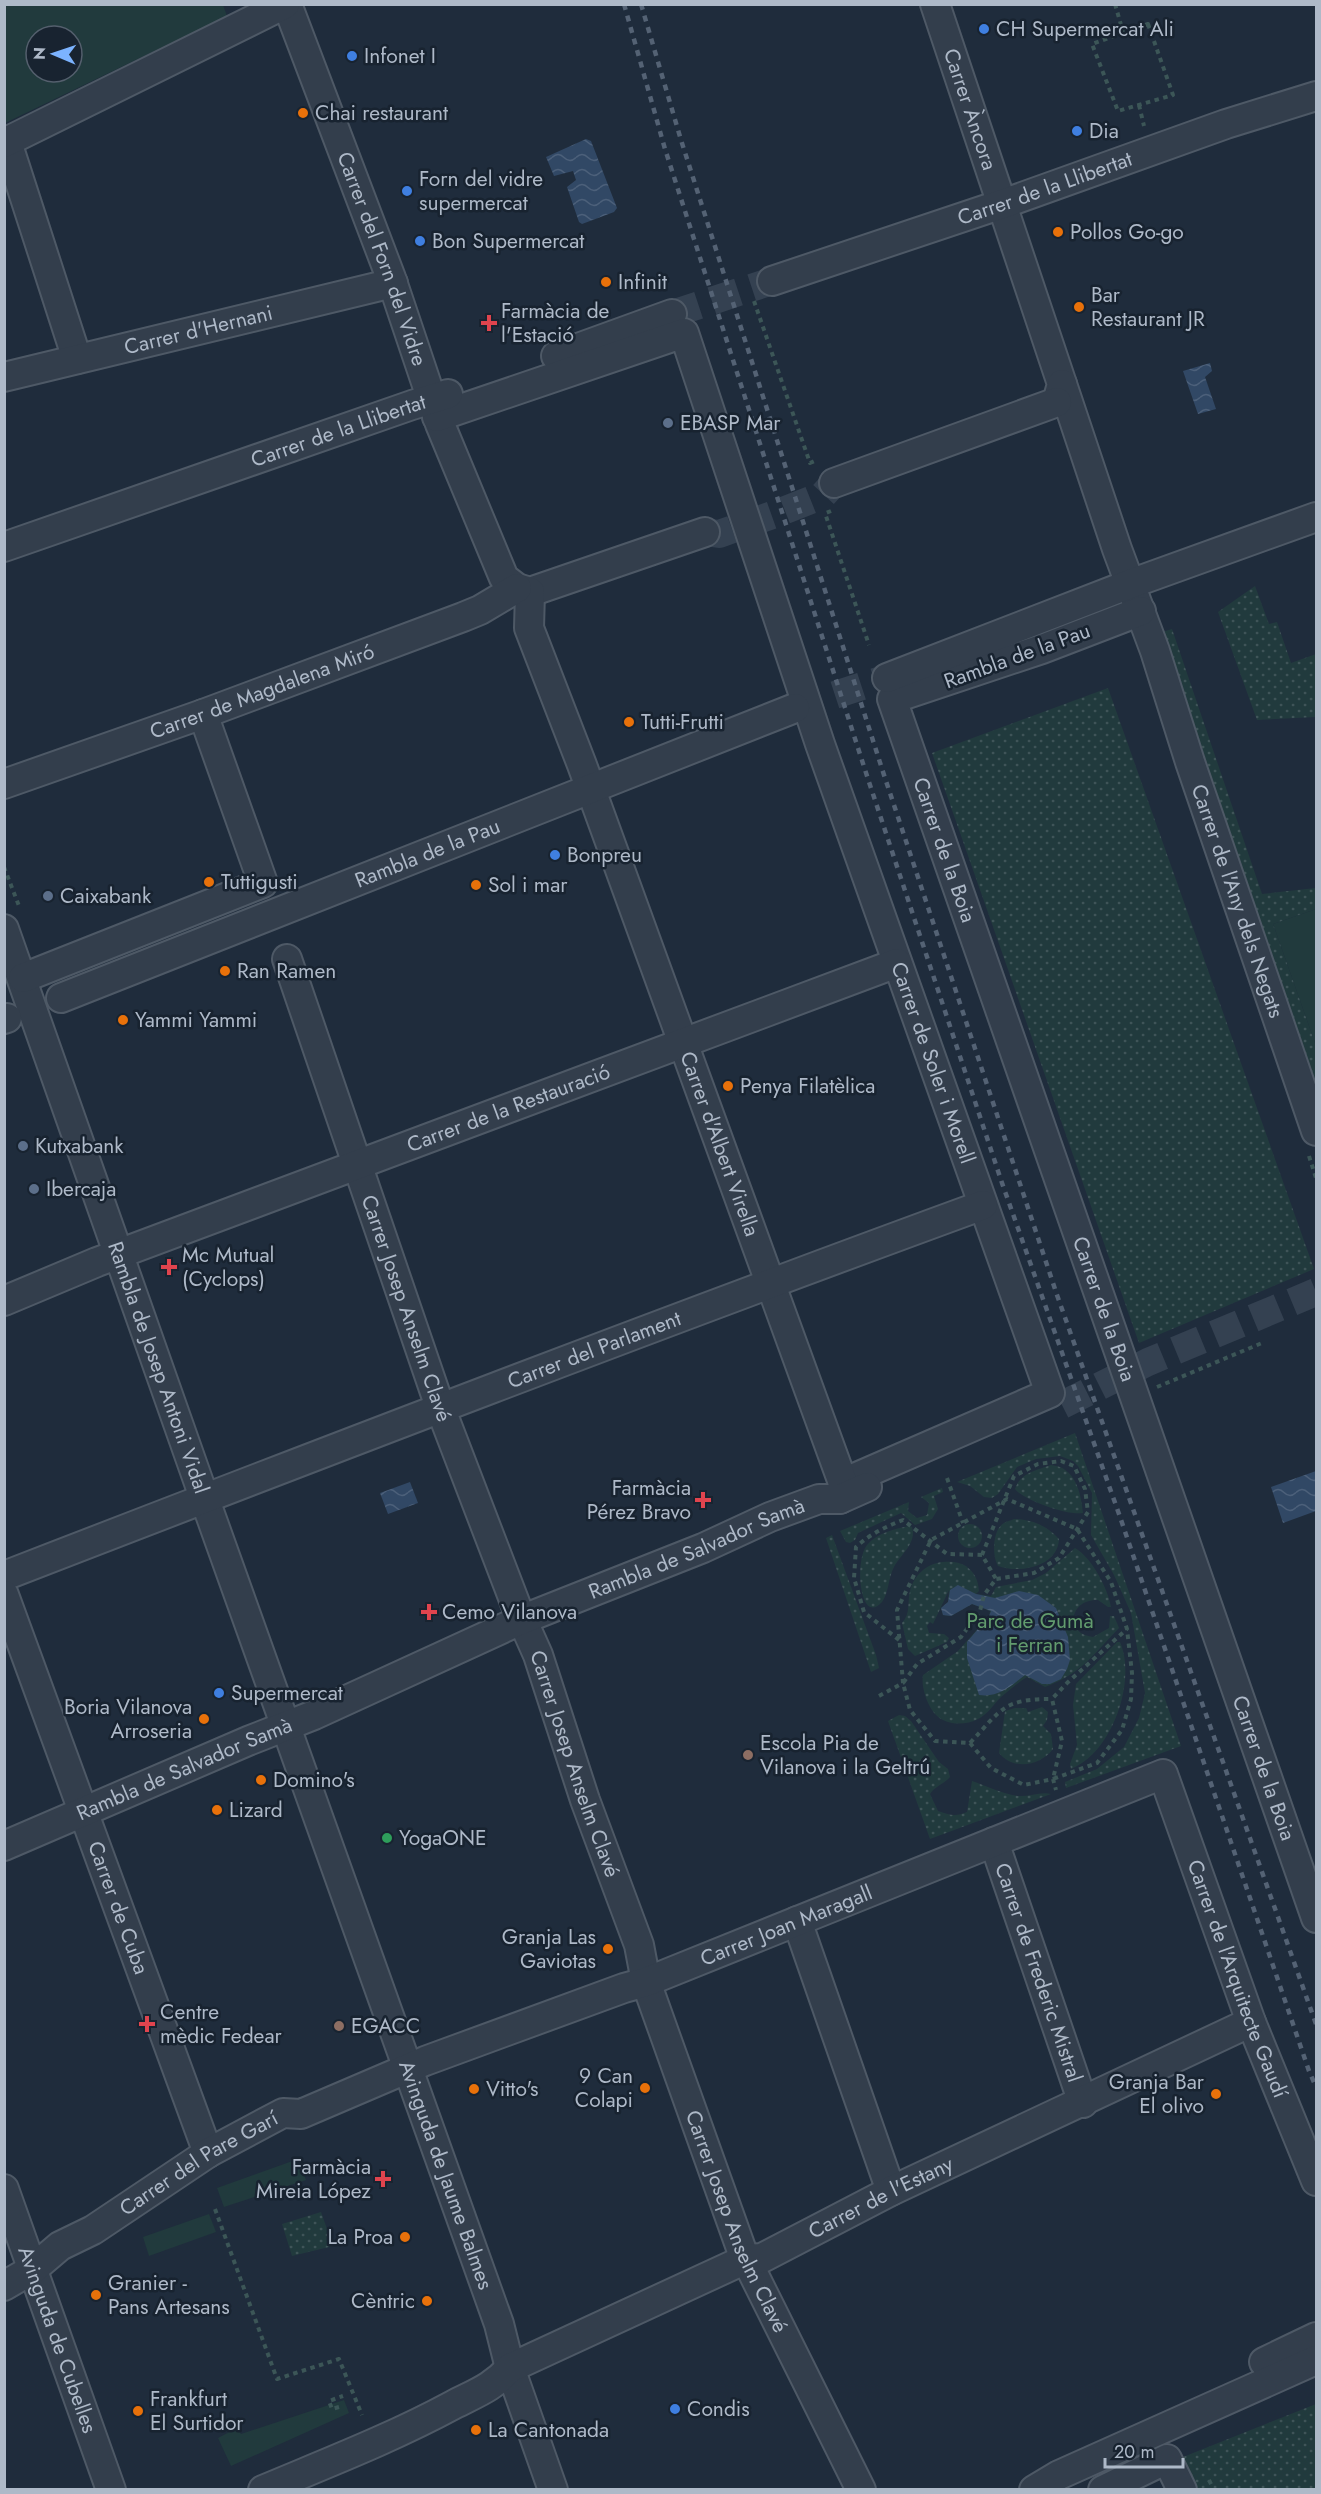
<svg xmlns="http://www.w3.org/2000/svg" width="1321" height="2494" font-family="Jost,sans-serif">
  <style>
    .green { fill: #213a3d; fill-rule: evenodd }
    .park { fill: url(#park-dots) }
    .water { fill: url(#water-waves) }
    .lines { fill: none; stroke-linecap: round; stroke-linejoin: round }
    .minor-tunnel { stroke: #344151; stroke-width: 28; stroke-dasharray: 28 14; stroke-linecap: butt }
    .minor-casing { stroke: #4e5966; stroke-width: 32 }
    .path { stroke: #3c5657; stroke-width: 4; stroke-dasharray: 4.5 4.5; stroke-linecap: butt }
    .minor { stroke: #333e4c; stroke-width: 28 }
    .rail { stroke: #546274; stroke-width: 4.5; stroke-dasharray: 6 6; stroke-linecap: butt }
    .shop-dot { fill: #3f7fe0; stroke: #182330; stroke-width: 2 }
    .food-dot { fill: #e8710a; stroke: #182330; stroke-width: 2 }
    .health-dot { fill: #e0444e; stroke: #182330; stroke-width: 2 }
    .service-dot { fill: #5c6f8a; stroke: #182330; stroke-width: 2 }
    .education-dot { fill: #8d6e63; stroke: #182330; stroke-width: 2 }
    .leisure-dot { fill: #2e9e5b; stroke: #182330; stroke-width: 2 }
    .labels { text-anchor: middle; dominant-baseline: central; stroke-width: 5; stroke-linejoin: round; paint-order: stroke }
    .poi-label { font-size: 21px; fill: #aeb9c8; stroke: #182330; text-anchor: start }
    .street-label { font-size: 21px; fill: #aeb9c8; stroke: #182330 }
    .park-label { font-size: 21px; fill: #629c6e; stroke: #182330 }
  </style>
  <defs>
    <pattern id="park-dots" width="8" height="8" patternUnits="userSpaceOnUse" patternTransform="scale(1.5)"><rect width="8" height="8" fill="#213a3d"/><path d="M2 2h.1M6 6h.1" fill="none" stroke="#3f5458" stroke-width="1.8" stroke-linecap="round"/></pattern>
    <pattern id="water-waves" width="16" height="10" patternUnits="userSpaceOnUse" patternTransform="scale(1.5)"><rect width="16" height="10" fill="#314865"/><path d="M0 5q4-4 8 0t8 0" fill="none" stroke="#4c607a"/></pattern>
  </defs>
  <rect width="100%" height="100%" fill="#1f2c3c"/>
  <!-- green -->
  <g class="green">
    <path d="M 5,4 L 223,5 L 227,16 L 5,123 ZM 36,36 L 72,36 L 72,72 L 36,72 Z"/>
    <path d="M 1316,909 L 1316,1046 L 1273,924 Z"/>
    <path d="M 298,2159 L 306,2180 L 224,2207 L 217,2188 Z"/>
    <path d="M 209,2214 L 216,2232 L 149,2256 L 143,2237 Z"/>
    <path d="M 344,2400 L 349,2413 L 231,2466 L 218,2438 L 237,2428 L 241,2434 Z"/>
  </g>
  <!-- park -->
  <g class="park">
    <path d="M 1255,586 L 1269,624 L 1277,622 L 1291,663 L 1316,654 L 1316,717 L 1257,720 L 1218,612 Z"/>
    <path d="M 1172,629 L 1262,894 L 1316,888 L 1316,909 L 1273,924 L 1316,1046 L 1316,1087 L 1159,633 Z"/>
    <path d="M 1108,688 L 1314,1269 L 1139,1343 L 932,753 Z"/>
    <path d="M 1075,1433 L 1181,1746 L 1066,1788 L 1065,1782 L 1097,1769 L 1124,1747 L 1139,1718 L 1145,1693 L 1131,1613 L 1114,1575 L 1091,1535 L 1092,1493 L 1078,1466 L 1073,1461 L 1060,1456 L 1036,1459 L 1017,1467 L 998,1494 L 992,1498 L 984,1497 L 970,1486 L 957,1482 Z"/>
    <path d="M 1051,1465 C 1075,1467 1081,1492 1083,1513 C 1069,1516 1023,1500 1015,1489 C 1020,1473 1037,1470 1051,1465 Z"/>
    <path d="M 942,1488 L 943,1492 L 934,1496 L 938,1509 L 932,1519 L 915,1525 L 901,1513 L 858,1533 L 855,1540 L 850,1543 L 846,1542 L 840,1531 L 909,1502 L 908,1511 L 917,1518 L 927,1515 L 929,1503 L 921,1497 Z"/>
    <path d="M 1014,1519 C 1033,1520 1046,1525 1059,1539 C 1058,1567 1019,1574 998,1566 C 992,1556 992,1530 1004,1523 C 1007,1521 1010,1521 1014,1519 Z"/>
    <circle cx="970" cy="1536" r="12"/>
    <path d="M 909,1526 L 912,1527 C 917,1543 901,1554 894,1567 C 888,1578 889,1593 882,1602 C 860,1627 854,1561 867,1545 C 877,1533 894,1529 909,1526 Z"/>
    <path d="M 832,1535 L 876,1655 L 879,1668 L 871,1672 L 826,1538 Z"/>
    <path d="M 1075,1548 C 1091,1557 1108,1588 1111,1607 L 1108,1607 L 1098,1600 C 1069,1599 1064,1634 1093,1637 L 1109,1628 L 1110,1616 L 1114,1616 L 1119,1628 C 1093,1655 1081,1674 1045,1687 L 1027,1677 C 1020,1681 1007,1692 1001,1697 C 994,1704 987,1715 978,1719 C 963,1727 941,1725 932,1710 C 926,1701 921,1686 923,1675 L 958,1651 L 989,1616 L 990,1611 L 972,1604 L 951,1616 L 943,1615 L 941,1608 L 948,1602 L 949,1590 L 933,1624 L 930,1622 L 927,1626 L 929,1633 L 944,1634 L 949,1638 L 947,1642 L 915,1656 L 908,1649 L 902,1623 C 911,1613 907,1603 910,1591 C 914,1575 927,1563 943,1562 C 951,1561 960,1562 966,1566 C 975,1573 978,1580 979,1591 L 976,1594 L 991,1596 L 996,1587 L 1032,1580 L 1046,1573 Z"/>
    <path d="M 1117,1642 L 1120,1642 C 1137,1681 1112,1753 1071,1769 L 1070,1764 L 1077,1745 L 1073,1705 L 1076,1684 Z"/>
    <path d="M 1042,1707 L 1048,1712 L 1047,1720 L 1043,1726 L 1051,1734 L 1053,1749 C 1040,1766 1014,1771 999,1753 L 1005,1711 L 1015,1708 L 1026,1708 L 1028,1712 Z"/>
    <path d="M 899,1715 L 905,1716 L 911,1721 L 939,1762 L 948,1769 L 950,1777 C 944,1784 934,1787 930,1794 L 938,1811 C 949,1815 956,1817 967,1812 L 972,1781 C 987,1786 1003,1794 1018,1796 C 1029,1797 1041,1791 1051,1794 L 930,1839 L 888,1721 Z"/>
    <path d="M 321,2212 L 333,2246 L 292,2256 L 282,2224 Z"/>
    <path d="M 1316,2404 L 1316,2489 L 1187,2489 L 1173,2461 Z"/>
  </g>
  <!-- water -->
  <g class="water">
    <path d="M 586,139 L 591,141 L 617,208 L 614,212 L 582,224 L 579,222 L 567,187 L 576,180 L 573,171 L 554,176 L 546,157 Z"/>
    <path d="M 1210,363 L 1212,371 L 1205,377 L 1216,409 L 1198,414 L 1183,371 Z"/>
    <path d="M 1316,1471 L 1316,1511 L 1283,1523 L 1271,1487 Z"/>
    <path d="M 410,1482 L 418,1503 L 388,1514 L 380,1493 Z"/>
    <path d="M 958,1585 L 976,1594 L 995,1598 L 1019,1591 L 1038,1595 L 1056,1608 L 1068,1637 L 1070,1660 L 1067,1669 L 1061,1679 L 1050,1684 L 1042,1684 L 1025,1675 C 1011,1686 998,1698 979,1695 L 967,1658 L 967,1642 L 989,1616 L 991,1611 L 972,1604 L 951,1616 L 943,1615 L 941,1608 L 948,1602 L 950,1590 Z"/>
  </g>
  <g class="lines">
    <!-- minor-tunnel -->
    <g class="minor-tunnel">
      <path d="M 672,314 L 772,281"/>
      <path d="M 705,532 L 719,534 L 778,513 L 823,495 L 834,483"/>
      <path d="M 795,708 L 887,678"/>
      <path d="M 1062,1405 L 1148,1362 L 1316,1292"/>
    </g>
    <!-- minor casing -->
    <g class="minor-casing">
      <g id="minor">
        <path id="s1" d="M 287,4 L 391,278 L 440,424 L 504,578 L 517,588 L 530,592 L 705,532"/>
        <path id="s2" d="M 935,4 L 1062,384 L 1057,402"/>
        <path d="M 7,142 L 77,359"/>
        <path d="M 4,143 L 285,4"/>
        <path id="s3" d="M 772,281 L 1011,201 L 1226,124 L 1316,96"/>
        <path d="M 556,356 L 672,314"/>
        <path id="s4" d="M 4,377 L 393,283"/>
        <path id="s5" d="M 1062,384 L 1117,549 L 1155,651 L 1190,762 L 1316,1131"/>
        <path id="s6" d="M 437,417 L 684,333 L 820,744 L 1050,1393 L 843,1483"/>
        <path d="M 834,483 L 1057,402"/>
        <path id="s7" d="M 4,547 L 412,405 L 448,394"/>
        <path id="s8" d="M 530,592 L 529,628 L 582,765 L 843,1483 L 840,1499"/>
        <path id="s9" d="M 1141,611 L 1042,649 L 892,699 L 1316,1918"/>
        <path d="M 887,678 L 1130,584 L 1316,517"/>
        <path id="s10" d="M 4,784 L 203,714 L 463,617 L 480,610 L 517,588"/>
        <path id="s11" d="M 4,929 L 205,1500 L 499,2324 L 510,2368 L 553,2490"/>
        <path id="s12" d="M 287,959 L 440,1407 L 517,1608 L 538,1655 L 585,1800 L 639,1945 L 646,1982 L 742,2251 L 861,2490"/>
        <path d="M 23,978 L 263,883 L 203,714"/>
        <path id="s13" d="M 61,998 L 795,708"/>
        <path d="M 4,1019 L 7,1018"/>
        <path id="s14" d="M 4,1301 L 97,1262 L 897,963"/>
        <path id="s15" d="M 4,1576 C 330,1450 655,1325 983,1205"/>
        <path id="s16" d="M 4,1595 L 208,2153"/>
        <path id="s17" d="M 994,1842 L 1083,2103"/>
        <path id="s18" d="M 4,1846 L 248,1741 L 314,1715 L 521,1620 L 703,1548 L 770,1517 L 819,1499 L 840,1499 L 867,1487"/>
        <path d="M 797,1921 L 891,2191"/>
        <path id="s19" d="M 4,2189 L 111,2490"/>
        <path id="s20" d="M 4,2286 L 33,2269 L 60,2246 L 93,2230 L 208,2153 L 283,2113 L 301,2114 L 425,2061 L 624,1988 L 646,1982 L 1163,1774 L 1251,2022 L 1316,2181"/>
        <path d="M 1264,2362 L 1316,2337"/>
        <path id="s21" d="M 263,2490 C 327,2463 392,2438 453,2405 C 476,2393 492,2388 510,2368 L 746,2259 L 762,2258 L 891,2191 L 1251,2022"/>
        <path d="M 1034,2490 L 1059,2475 L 1316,2360"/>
        <path d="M 1103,2490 L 1167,2459 L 1182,2490"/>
      </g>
    </g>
    <!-- path -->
    <g class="path">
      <path d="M 1115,4 L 1123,32"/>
      <path d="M 1148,24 L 1173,95 L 1118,111 L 1092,44 Z"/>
      <path d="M 1139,105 L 1144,126"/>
      <path d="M 754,301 L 810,463 L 817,460"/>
      <path d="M 831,511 L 826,513 L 826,516 L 869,645"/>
      <path d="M 4,867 L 19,906"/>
      <path d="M 1309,1156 L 1316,1178"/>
      <path d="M 1157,1387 L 1262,1343"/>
      <path d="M 947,1478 L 963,1523"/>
      <path d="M 982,1555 L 1014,1476 L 1038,1464 L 1061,1461 L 1074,1466 L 1085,1489 L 1088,1512 L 1059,1558 L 1034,1573 L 996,1579"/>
      <path d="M 899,1640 L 864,1612 L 854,1578 L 856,1547 C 870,1534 885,1527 903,1520 L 947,1554 L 982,1555 L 996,1579 L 984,1595 L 980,1611 L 961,1637 L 917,1664 L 903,1683 L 910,1710 L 935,1741 L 970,1743 L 991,1768 L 1024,1785 L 1053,1779 L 1056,1790"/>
      <path d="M 879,1696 L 903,1683 L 897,1610 L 931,1540 L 1007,1499 L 1077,1529 L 1111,1582 L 1127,1629 L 1132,1673 L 1131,1699 L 1122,1730 L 1097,1763 L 1053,1779 L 1062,1741 L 1052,1699 L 1067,1683 L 1127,1629"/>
      <path d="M 970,1743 C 1002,1709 1003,1699 1052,1699"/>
      <path d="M 215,2209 L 277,2379 L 339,2359 L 362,2415"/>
      <path d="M 339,2407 L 332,2409 L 329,2401 L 343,2396"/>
      <path d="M 1209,2480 L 1214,2490"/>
    </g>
    <!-- minor -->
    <use href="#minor" class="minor"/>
    <!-- rail -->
    <g class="rail">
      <path d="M 624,4 L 665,149 L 868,779 L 1002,1183 L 1119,1514 L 1309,2071 L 1316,2087"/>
      <path d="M 641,4 L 681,140 L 884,775 L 1057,1295 L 1316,2024"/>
    </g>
  </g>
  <!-- markers -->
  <g class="shop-dot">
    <circle cx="984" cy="29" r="6"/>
    <circle cx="352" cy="56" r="6"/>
    <circle cx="1077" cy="131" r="6"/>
    <circle cx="407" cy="191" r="6"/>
    <circle cx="420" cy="241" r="6"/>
    <circle cx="555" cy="855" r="6"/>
    <circle cx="219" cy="1693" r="6"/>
    <circle cx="675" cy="2409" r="6"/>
  </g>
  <g class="food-dot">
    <circle cx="303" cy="113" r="6"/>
    <circle cx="1058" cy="232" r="6"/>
    <circle cx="606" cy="282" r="6"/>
    <circle cx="1079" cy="307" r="6"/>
    <circle cx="629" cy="722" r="6"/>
    <circle cx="209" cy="882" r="6"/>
    <circle cx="476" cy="885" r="6"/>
    <circle cx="225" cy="971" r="6"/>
    <circle cx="123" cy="1020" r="6"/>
    <circle cx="728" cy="1086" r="6"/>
    <circle cx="204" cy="1719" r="6"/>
    <circle cx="261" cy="1780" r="6"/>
    <circle cx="217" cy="1810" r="6"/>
    <circle cx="608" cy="1949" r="6"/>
    <circle cx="645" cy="2088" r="6"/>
    <circle cx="474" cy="2089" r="6"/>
    <circle cx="1216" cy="2094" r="6"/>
    <circle cx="405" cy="2237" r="6"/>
    <circle cx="96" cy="2295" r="6"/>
    <circle cx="427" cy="2301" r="6"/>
    <circle cx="138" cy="2411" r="6"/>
    <circle cx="476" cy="2430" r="6"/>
  </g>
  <g class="health-dot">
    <path d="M486 314h6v6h6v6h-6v6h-6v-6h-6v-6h6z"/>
    <path d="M166 1258h6v6h6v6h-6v6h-6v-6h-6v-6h6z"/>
    <path d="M700 1491h6v6h6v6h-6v6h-6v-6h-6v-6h6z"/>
    <path d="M426 1603h6v6h6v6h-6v6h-6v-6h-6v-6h6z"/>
    <path d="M144 2015h6v6h6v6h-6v6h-6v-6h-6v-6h6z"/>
    <path d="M380 2170h6v6h6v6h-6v6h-6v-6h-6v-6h6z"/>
  </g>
  <g class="service-dot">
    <circle cx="668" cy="423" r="6"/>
    <circle cx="48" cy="896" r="6"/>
    <circle cx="23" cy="1146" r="6"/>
    <circle cx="34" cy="1189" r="6"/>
  </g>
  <g class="education-dot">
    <circle cx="748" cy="1755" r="6"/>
    <circle cx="339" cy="2026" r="6"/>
  </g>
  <circle class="leisure-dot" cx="387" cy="1838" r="6"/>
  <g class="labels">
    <!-- poi labels -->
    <g class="poi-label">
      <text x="996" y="29">CH Supermercat Ali</text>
      <text x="364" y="56">Infonet I</text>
      <text x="315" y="113">Chai restaurant</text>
      <text x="1089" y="131">Dia</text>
      <text x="419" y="179">Forn del vidre<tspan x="419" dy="24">supermercat</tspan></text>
      <text x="1070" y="232">Pollos Go-go</text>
      <text x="432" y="241">Bon Supermercat</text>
      <text x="618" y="282">Infinit</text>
      <text x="1091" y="295">Bar<tspan x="1091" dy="24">Restaurant JR</tspan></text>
      <text x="501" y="311">Farmàcia de<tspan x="501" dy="24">l'Estació</tspan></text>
      <text x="680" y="423">EBASP Mar</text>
      <text x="641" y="722">Tutti-Frutti</text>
      <text x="567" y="855">Bonpreu</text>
      <text x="221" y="882">Tuttigusti</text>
      <text x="488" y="885">Sol i mar</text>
      <text x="60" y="896">Caixabank</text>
      <text x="237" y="971">Ran Ramen</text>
      <text x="135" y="1020">Yammi Yammi</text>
      <text x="740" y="1086">Penya Filatèlica</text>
      <text x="35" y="1146">Kutxabank</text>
      <text x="46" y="1189">Ibercaja</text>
      <text x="182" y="1255">Mc Mutual<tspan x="182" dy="24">(Cyclops)</tspan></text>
      <text x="691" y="1488" text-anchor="end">Farmàcia<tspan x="691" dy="24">Pérez Bravo</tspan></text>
      <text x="442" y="1612">Cemo Vilanova</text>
      <text x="231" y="1693">Supermercat</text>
      <text x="192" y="1707" text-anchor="end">Boria Vilanova<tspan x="192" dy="24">Arroseria</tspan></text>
      <text x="760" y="1743">Escola Pia de<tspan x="760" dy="24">Vilanova i la Geltrú</tspan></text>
      <text x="273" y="1780">Domino's</text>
      <text x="229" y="1810">Lizard</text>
      <text x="399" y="1838">YogaONE</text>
      <text x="596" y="1937" text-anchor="end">Granja Las<tspan x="596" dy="24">Gaviotas</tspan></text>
      <text x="160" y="2012">Centre<tspan x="160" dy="24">mèdic Fedear</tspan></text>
      <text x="351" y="2026">EGACC</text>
      <text x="633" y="2076" text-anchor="end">9 Can<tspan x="633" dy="24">Colapi</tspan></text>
      <text x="1204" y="2082" text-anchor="end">Granja Bar<tspan x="1204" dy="24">El olivo</tspan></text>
      <text x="486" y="2089">Vitto's</text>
      <text x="371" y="2167" text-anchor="end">Farmàcia<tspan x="371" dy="24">Mireia López</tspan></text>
      <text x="393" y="2237" text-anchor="end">La Proa</text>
      <text x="108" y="2283">Granier -<tspan x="108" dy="24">Pans Artesans</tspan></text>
      <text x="415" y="2301" text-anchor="end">Cèntric</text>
      <text x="150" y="2399">Frankfurt<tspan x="150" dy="24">El Surtidor</tspan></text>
      <text x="687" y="2409">Condis</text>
      <text x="488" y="2430">La Cantonada</text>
    </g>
    <!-- street labels -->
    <g class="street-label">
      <text stroke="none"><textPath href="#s2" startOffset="111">Carrer Àncora</textPath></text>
      <text stroke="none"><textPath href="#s3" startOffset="288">Carrer de la Llibertat</textPath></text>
      <text stroke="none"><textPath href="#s1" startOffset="272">Carrer del Forn del Vidre</textPath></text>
      <text stroke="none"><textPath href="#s4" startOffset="200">Carrer d'Hernani</textPath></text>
      <text stroke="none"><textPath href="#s7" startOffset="354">Carrer de la Llibertat</textPath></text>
      <text transform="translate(1017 656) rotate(-20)">Rambla de la Pau</text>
      <text stroke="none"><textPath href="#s10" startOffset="274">Carrer de Magdalena Miró</textPath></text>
      <text stroke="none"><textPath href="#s9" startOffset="424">Carrer de la Boia</textPath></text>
      <text stroke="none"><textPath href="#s13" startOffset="394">Rambla de la Pau</textPath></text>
      <text stroke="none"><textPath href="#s5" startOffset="546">Carrer de l'Any dels Negats</textPath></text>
      <text stroke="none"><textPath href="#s6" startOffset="1032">Carrer de Soler i Morell</textPath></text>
      <text stroke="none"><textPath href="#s14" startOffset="540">Carrer de la Restauració</textPath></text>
      <text stroke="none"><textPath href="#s8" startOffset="586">Carrer d'Albert Virella</textPath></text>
      <text stroke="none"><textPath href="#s12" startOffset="369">Carrer Josep Anselm Clavé</textPath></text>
      <text stroke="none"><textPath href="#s9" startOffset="910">Carrer de la Boia</textPath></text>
      <text stroke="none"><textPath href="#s15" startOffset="632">Carrer del Parlament</textPath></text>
      <text stroke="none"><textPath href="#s11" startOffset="465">Rambla de Josep Antoni Vidal</textPath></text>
      <text stroke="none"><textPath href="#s18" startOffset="754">Rambla de Salvador Samà</textPath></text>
      <text stroke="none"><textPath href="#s12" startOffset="855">Carrer Josep Anselm Clavé</textPath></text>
      <text stroke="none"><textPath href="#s9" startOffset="1396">Carrer de la Boia</textPath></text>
      <text stroke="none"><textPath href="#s18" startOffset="196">Rambla de Salvador Samà</textPath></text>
      <text stroke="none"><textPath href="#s16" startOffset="333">Carrer de Cuba</textPath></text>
      <text stroke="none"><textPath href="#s20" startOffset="868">Carrer Joan Maragall</textPath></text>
      <text stroke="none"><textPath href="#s17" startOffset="138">Carrer de Frederic Mistral</textPath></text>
      <text stroke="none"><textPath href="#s20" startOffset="1492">Carrer de l'Arquitecte Gaudí</textPath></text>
      <text stroke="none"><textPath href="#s20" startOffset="231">Carrer del Pare Garí</textPath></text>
      <text stroke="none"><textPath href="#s11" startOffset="1322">Avinguda de Jaume Balmes</textPath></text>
      <text stroke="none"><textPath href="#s21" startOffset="686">Carrer de l'Estany</textPath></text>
      <text stroke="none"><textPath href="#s12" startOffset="1341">Carrer Josep Anselm Clavé</textPath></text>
      <text stroke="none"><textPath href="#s19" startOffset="160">Avinguda de Cubelles</textPath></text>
    </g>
    <!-- park labels -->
    <g class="park-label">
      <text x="1030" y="1621">Parc de Gumà<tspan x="1030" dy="24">i Ferran</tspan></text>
    </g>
  </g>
  <!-- border -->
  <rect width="1321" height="2494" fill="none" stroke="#aeb9c8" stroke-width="12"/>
  <!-- north arrow -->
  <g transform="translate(54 54) rotate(272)"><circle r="28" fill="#182330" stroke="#545f6d" stroke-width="1.5"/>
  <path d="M0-4.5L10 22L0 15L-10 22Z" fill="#7cb3ff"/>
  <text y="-9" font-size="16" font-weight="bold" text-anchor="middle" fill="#aeb9c8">N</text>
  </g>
  <!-- scale -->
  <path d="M1105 2458v9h78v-9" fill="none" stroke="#aeb9c8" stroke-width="3"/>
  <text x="1114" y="2458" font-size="18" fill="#aeb9c8" stroke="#182330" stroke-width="4.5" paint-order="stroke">20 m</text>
</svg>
